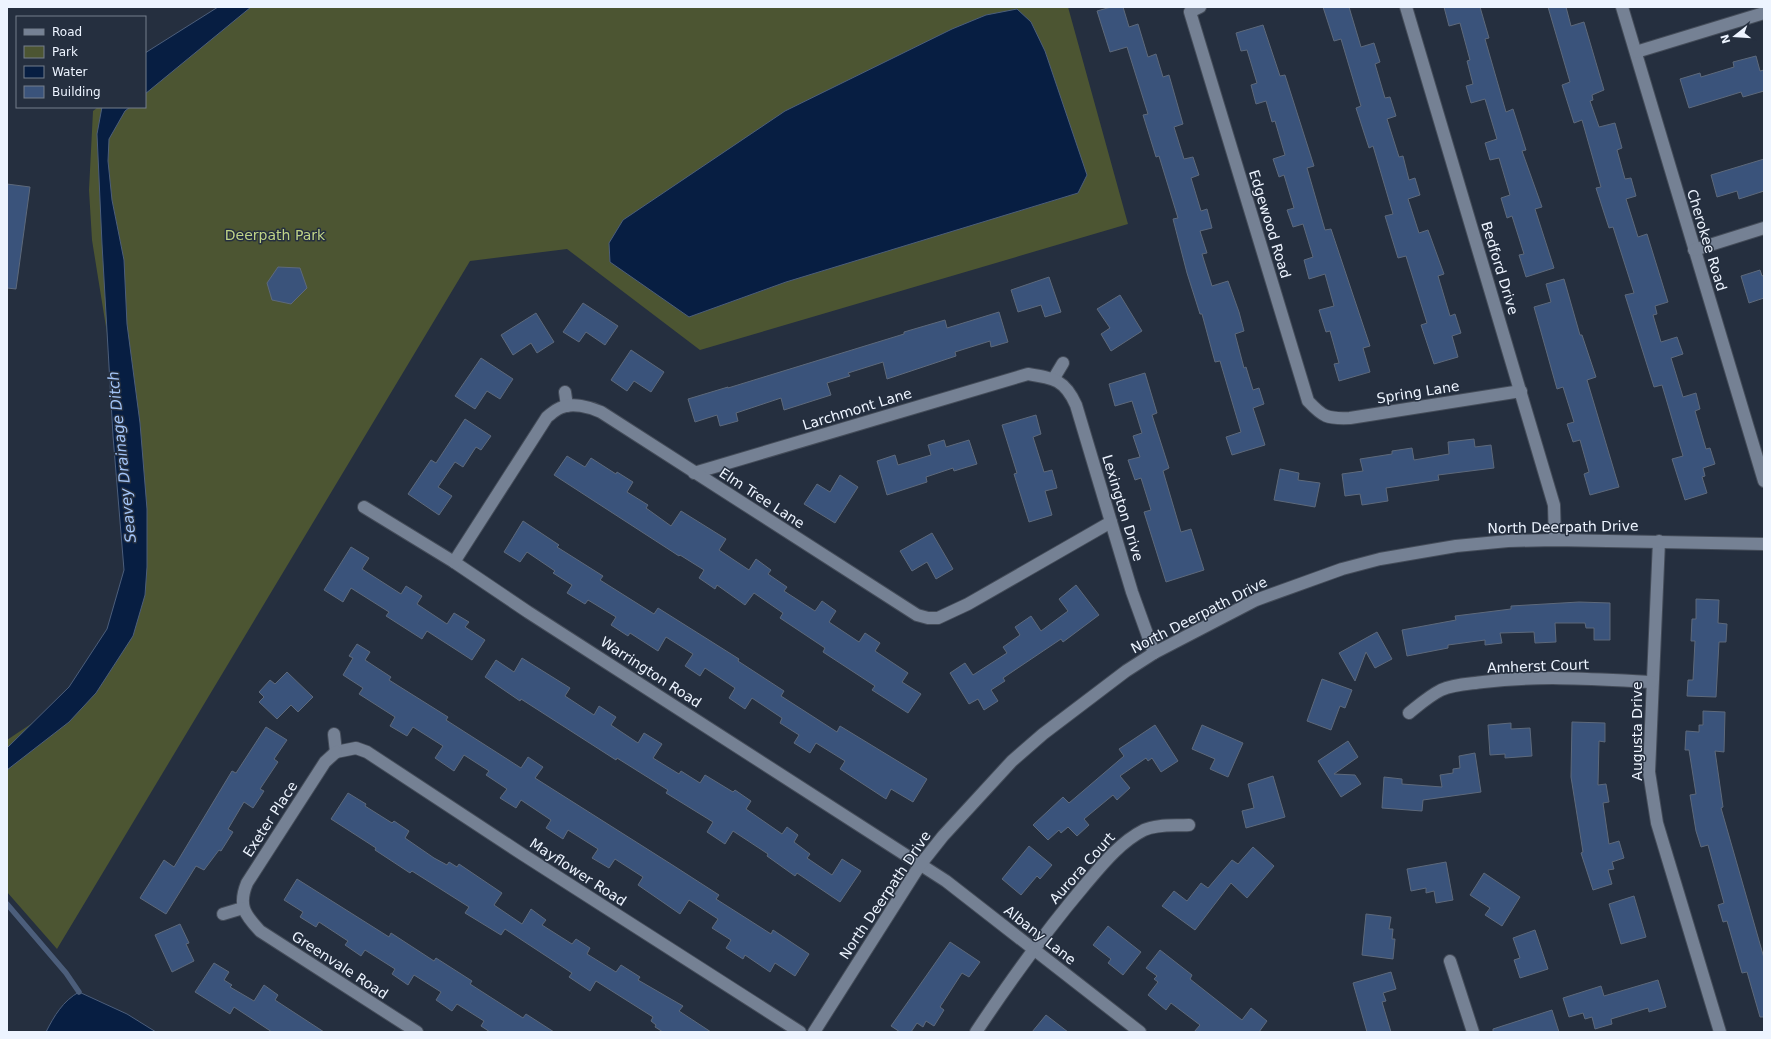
<svg xmlns="http://www.w3.org/2000/svg" width="1771" height="1039" font-family="'DejaVu Sans',sans-serif">
  <style>
    .green { fill: #4c5532 }
    .water { fill: #071e42; stroke: #4c5e7b }
    .lines { fill: none; stroke-linecap: round; stroke-linejoin: round }
    .stream { stroke: #4c5e7b; stroke-width: 5.5 }
    .building { fill: #3a537b; stroke: #5d697b }
    .minor-casing { stroke: #444c59; stroke-width: 14 }
    .tertiary-casing { stroke: #444c59; stroke-width: 14 }
    .minor { stroke: #758194; stroke-width: 12 }
    .tertiary { stroke: #758194; stroke-width: 12 }
    .labels { text-anchor: middle; dominant-baseline: central; stroke-width: 3; stroke-linejoin: round; paint-order: stroke }
    .street-label { font-size: 14px; fill: #edf4ff; stroke: #252f3f }
    .park-label { font-size: 14px; fill: #c0d487; stroke: #252f3f }
    .water-label { font-size: 15px; font-style: italic; fill: #a3c5f9; stroke: #252f3f }
  </style>
  <rect width="100%" height="100%" fill="#252f3f"/>
  <!-- green -->
  <path class="green" d="M 223,7 L 1068,7 L 1128,224 L 700,350 L 567,249 L 470,261 L 57,949 L 7,892 L 7,740 L 71,697 L 118,631 L 134,567 L 115,383 L 92,240 L 89,190 L 93,111 L 98,107 L 145,107 L 145,69 Z"/>
  <!-- water -->
  <g class="water">
    <path d="M 218,7 L 251,7 L 145,94 L 145,53 Z"/>
    <path d="M 1017,9 L 1031,22 L 1045,51 L 1087,175 L 1078,193 L 786,282 L 689,317 L 610,262 L 609,243 L 623,220 L 785,111 L 952,29 L 986,15 Z"/>
    <path d="M 102,107 L 130,107 L 125,111 L 109,139 L 108,161 L 112,200 L 124,260 L 127,324 L 140,423 L 147,509 L 147,567 L 145,595 L 133,636 L 96,693 L 69,722 L 7,770 L 7,748 L 69,687 L 107,629 L 124,570 L 113,436 L 102,244 L 97,134 Z"/>
    <path d="M 79,992 L 127,1014 L 156,1032 L 46,1032 C 54,1016 63,1001 79,992 Z"/>
  </g>
  <g class="lines">
    <!-- stream -->
    <path class="stream" d="M 7,904 L 66,973 L 79,992"/>
  </g>
  <!-- building -->
  <g class="building">
    <path d="M 1111,7 L 1123,7 L 1129,27 L 1138,24 L 1148,57 L 1156,54 L 1163,77 L 1169,75 L 1183,124 L 1174,127 L 1184,159 L 1193,157 L 1199,175 L 1191,178 L 1201,211 L 1207,209 L 1212,228 L 1200,231 L 1207,253 L 1202,254 L 1212,286 L 1228,281 L 1239,312 L 1244,331 L 1235,334 L 1244,368 L 1246,367 L 1253,390 L 1259,388 L 1264,404 L 1253,408 L 1265,445 L 1232,455 L 1226,437 L 1241,432 L 1220,361 L 1215,362 L 1202,314 L 1200,314 L 1187,273 L 1173,219 L 1178,218 L 1159,156 L 1156,157 L 1143,115 L 1148,114 L 1127,47 L 1110,52 L 1097,11 Z"/>
    <path d="M 1323,7 L 1349,7 L 1361,47 L 1374,43 L 1380,62 L 1375,64 L 1385,98 L 1390,97 L 1396,116 L 1387,119 L 1399,157 L 1403,156 L 1409,180 L 1415,178 L 1420,195 L 1408,199 L 1419,233 L 1428,230 L 1444,274 L 1438,276 L 1450,316 L 1455,314 L 1461,333 L 1452,336 L 1458,357 L 1434,364 L 1421,325 L 1427,323 L 1406,256 L 1398,258 L 1385,216 L 1393,214 L 1373,146 L 1369,148 L 1356,108 L 1361,106 L 1341,39 L 1334,41 Z"/>
    <path d="M 1444,7 L 1480,7 L 1489,38 L 1485,39 L 1506,112 L 1513,109 L 1526,150 L 1522,151 L 1542,207 L 1535,209 L 1554,268 L 1526,277 L 1519,255 L 1524,254 L 1512,216 L 1507,218 L 1501,198 L 1510,195 L 1499,158 L 1490,160 L 1485,143 L 1497,139 L 1485,99 L 1471,103 L 1466,86 L 1473,84 L 1467,61 L 1470,60 L 1460,23 L 1449,26 Z"/>
    <path d="M 1548,7 L 1566,7 L 1571,26 L 1584,22 L 1604,90 L 1592,95 L 1593,100 L 1590,101 L 1599,127 L 1615,123 L 1622,148 L 1617,150 L 1625,179 L 1631,178 L 1636,196 L 1626,199 L 1638,237 L 1647,234 L 1668,302 L 1655,306 L 1657,314 L 1653,315 L 1661,342 L 1677,337 L 1683,354 L 1671,358 L 1683,397 L 1696,393 L 1700,409 L 1695,411 L 1706,449 L 1710,448 L 1715,464 L 1703,468 L 1705,476 L 1702,477 L 1707,493 L 1685,500 L 1672,459 L 1683,456 L 1662,385 L 1654,387 L 1625,295 L 1634,293 L 1613,227 L 1609,228 L 1596,188 L 1601,187 L 1582,120 L 1574,123 L 1562,85 L 1570,82 Z"/>
    <path d="M 1263,25 L 1280,76 L 1285,75 L 1314,166 L 1307,168 L 1325,230 L 1331,229 L 1370,346 L 1363,348 L 1370,372 L 1339,381 L 1334,364 L 1339,363 L 1330,331 L 1326,332 L 1319,310 L 1334,306 L 1325,274 L 1309,279 L 1304,260 L 1313,257 L 1303,224 L 1293,227 L 1287,210 L 1294,208 L 1284,175 L 1279,177 L 1273,159 L 1285,155 L 1275,121 L 1272,122 L 1266,101 L 1256,104 L 1251,85 L 1257,83 L 1247,50 L 1241,51 L 1236,33 Z"/>
    <path d="M 1756,56 L 1760,71 L 1764,70 L 1764,91 L 1743,97 L 1741,92 L 1689,108 L 1680,79 L 1700,73 L 1701,77 L 1734,67 L 1733,62 Z"/>
    <path d="M 1764,159 L 1764,191 L 1739,199 L 1737,191 L 1717,197 L 1711,175 Z"/>
    <path d="M 7,184 L 30,187 L 16,289 L 7,288 Z"/>
    <path d="M 278,267 L 300,268 L 307,288 L 291,304 L 272,300 L 267,283 Z"/>
    <path d="M 1760,270 L 1762,276 L 1764,275 L 1764,298 L 1749,303 L 1741,276 Z"/>
    <path d="M 1049,277 L 1061,312 L 1045,317 L 1041,305 L 1018,312 L 1011,290 Z"/>
    <path d="M 1564,279 L 1580,335 L 1582,335 L 1596,377 L 1587,380 L 1619,487 L 1590,495 L 1584,474 L 1589,472 L 1580,440 L 1573,442 L 1567,424 L 1574,422 L 1563,387 L 1557,389 L 1534,307 L 1551,302 L 1546,284 Z"/>
    <path d="M 1120,295 L 1142,331 L 1111,351 L 1101,334 L 1110,328 L 1097,309 Z"/>
    <path d="M 583,303 L 618,326 L 605,345 L 586,332 L 579,342 L 563,332 Z"/>
    <path d="M 999,312 L 1008,342 L 991,347 L 990,341 L 955,352 L 956,356 L 887,379 L 883,362 L 848,373 L 850,376 L 827,383 L 831,395 L 784,410 L 781,398 L 736,413 L 738,421 L 720,426 L 717,415 L 695,422 L 688,399 L 728,387 L 728,388 L 904,334 L 904,332 L 945,320 L 947,328 Z"/>
    <path d="M 536,313 L 554,342 L 537,353 L 531,343 L 513,355 L 501,335 Z"/>
    <path d="M 631,350 L 664,372 L 651,392 L 634,381 L 627,391 L 611,380 Z"/>
    <path d="M 481,358 L 513,379 L 500,399 L 487,391 L 475,409 L 455,396 Z"/>
    <path d="M 1145,373 L 1157,413 L 1152,415 L 1169,468 L 1163,471 L 1181,532 L 1191,529 L 1204,570 L 1166,582 L 1144,512 L 1151,510 L 1141,478 L 1135,480 L 1128,460 L 1140,457 L 1133,436 L 1142,433 L 1132,401 L 1115,406 L 1109,384 Z"/>
    <path d="M 1036,415 L 1041,434 L 1033,437 L 1044,472 L 1052,470 L 1057,488 L 1045,491 L 1052,515 L 1029,522 L 1014,474 L 1017,473 L 1002,425 Z"/>
    <path d="M 465,419 L 491,436 L 481,450 L 476,447 L 463,467 L 455,462 L 438,487 L 452,496 L 439,515 L 408,494 L 431,460 L 436,463 Z"/>
    <path d="M 1474,439 L 1475,447 L 1491,445 L 1494,468 L 1438,475 L 1439,480 L 1386,488 L 1388,501 L 1362,505 L 1360,494 L 1345,496 L 1342,474 L 1363,471 L 1360,459 L 1392,454 L 1392,451 L 1412,448 L 1414,460 L 1449,454 L 1448,442 Z"/>
    <path d="M 944,440 L 946,447 L 969,440 L 977,464 L 954,471 L 953,468 L 926,477 L 927,482 L 887,495 L 877,461 L 895,455 L 898,465 L 931,455 L 928,445 Z"/>
    <path d="M 567,456 L 585,467 L 591,458 L 616,474 L 617,472 L 633,482 L 627,492 L 648,505 L 646,508 L 671,526 L 681,511 L 726,539 L 719,550 L 749,570 L 756,559 L 771,570 L 768,574 L 787,587 L 784,591 L 815,611 L 822,601 L 836,611 L 829,622 L 859,642 L 865,633 L 880,643 L 875,651 L 908,673 L 902,682 L 921,694 L 908,713 L 872,690 L 875,686 L 823,652 L 825,648 L 780,618 L 783,613 L 754,593 L 745,605 L 717,585 L 715,589 L 699,578 L 704,570 L 680,555 L 679,556 L 554,475 Z"/>
    <path d="M 1280,469 L 1299,473 L 1298,480 L 1320,483 L 1315,507 L 1274,500 Z"/>
    <path d="M 840,475 L 858,487 L 835,523 L 804,504 L 817,484 L 830,492 Z"/>
    <path d="M 523,521 L 559,545 L 557,547 L 603,576 L 600,580 L 654,614 L 658,608 L 739,659 L 738,661 L 784,691 L 781,696 L 837,732 L 840,726 L 927,779 L 913,802 L 891,789 L 886,799 L 840,769 L 845,761 L 816,743 L 810,753 L 794,743 L 799,735 L 780,723 L 782,718 L 752,698 L 745,709 L 729,698 L 735,688 L 705,668 L 700,676 L 685,666 L 693,654 L 666,637 L 658,651 L 630,633 L 628,636 L 611,625 L 616,617 L 588,600 L 585,604 L 567,593 L 572,585 L 553,573 L 555,571 L 527,552 L 520,562 L 504,552 Z"/>
    <path d="M 932,533 L 953,569 L 936,579 L 927,562 L 912,571 L 900,551 Z"/>
    <path d="M 351,547 L 369,558 L 362,569 L 401,594 L 406,586 L 422,596 L 417,604 L 447,624 L 454,613 L 469,622 L 465,627 L 485,640 L 472,660 L 427,631 L 422,639 L 386,616 L 389,612 L 351,588 L 343,602 L 324,590 Z"/>
    <path d="M 1076,585 L 1099,615 L 1063,642 L 1061,639 L 1003,678 L 1005,681 L 991,690 L 998,701 L 984,710 L 978,699 L 969,704 L 950,673 L 965,663 L 973,675 L 1007,653 L 1003,647 L 1020,635 L 1015,627 L 1031,616 L 1041,631 L 1068,611 L 1059,599 Z"/>
    <path d="M 1696,599 L 1719,600 L 1718,623 L 1727,624 L 1726,642 L 1719,642 L 1716,697 L 1687,696 L 1688,680 L 1693,680 L 1695,641 L 1691,641 L 1692,619 L 1696,619 Z"/>
    <path d="M 1579,602 L 1610,603 L 1610,640 L 1594,640 L 1594,628 L 1586,628 L 1585,623 L 1555,623 L 1556,642 L 1535,643 L 1534,632 L 1500,633 L 1502,643 L 1485,645 L 1485,640 L 1448,645 L 1448,648 L 1407,656 L 1402,630 L 1456,620 L 1455,616 L 1511,609 L 1511,606 Z"/>
    <path d="M 1377,632 L 1392,659 L 1375,668 L 1366,652 L 1355,681 L 1339,653 Z"/>
    <path d="M 357,644 L 370,652 L 365,660 L 391,677 L 389,680 L 448,717 L 446,720 L 521,768 L 528,757 L 543,767 L 535,778 L 674,866 L 719,895 L 716,899 L 771,934 L 773,930 L 809,954 L 795,976 L 775,963 L 770,972 L 745,955 L 743,959 L 726,948 L 731,940 L 712,928 L 718,919 L 689,900 L 680,914 L 638,885 L 643,877 L 615,859 L 609,868 L 592,858 L 598,849 L 568,830 L 563,839 L 546,828 L 551,820 L 521,800 L 516,808 L 500,798 L 507,789 L 486,775 L 489,771 L 464,755 L 454,771 L 435,758 L 443,746 L 413,727 L 407,736 L 390,726 L 395,717 L 359,694 L 363,688 L 343,675 L 353,658 L 349,656 Z"/>
    <path d="M 522,658 L 570,688 L 565,696 L 594,715 L 599,706 L 616,717 L 611,725 L 638,743 L 644,733 L 662,744 L 653,758 L 679,774 L 681,771 L 700,783 L 705,775 L 733,792 L 735,790 L 751,801 L 746,809 L 782,834 L 787,827 L 798,835 L 794,842 L 810,854 L 807,858 L 832,875 L 842,859 L 861,871 L 840,902 L 797,873 L 795,876 L 767,856 L 768,854 L 733,831 L 725,844 L 707,832 L 713,822 L 666,793 L 668,790 L 617,758 L 616,760 L 521,699 L 520,701 L 485,677 L 496,660 L 514,672 Z"/>
    <path d="M 287,672 L 313,697 L 298,712 L 291,705 L 277,719 L 259,702 L 264,697 L 259,692 L 270,680 L 275,684 Z"/>
    <path d="M 1322,679 L 1352,690 L 1345,708 L 1340,706 L 1331,730 L 1307,721 Z"/>
    <path d="M 1703,711 L 1725,712 L 1724,752 L 1715,751 L 1723,807 L 1721,808 L 1764,958 L 1764,1017 L 1760,1017 L 1747,972 L 1742,973 L 1727,921 L 1723,922 L 1718,905 L 1724,903 L 1708,845 L 1701,847 L 1696,831 L 1690,795 L 1696,794 L 1689,750 L 1685,750 L 1686,731 L 1699,732 L 1699,725 L 1703,725 Z"/>
    <path d="M 1572,722 L 1605,723 L 1605,742 L 1599,741 L 1598,785 L 1606,784 L 1609,802 L 1603,803 L 1609,844 L 1619,841 L 1624,858 L 1612,862 L 1614,869 L 1608,870 L 1612,884 L 1593,890 L 1581,853 L 1583,852 L 1571,777 Z"/>
    <path d="M 1511,723 L 1511,729 L 1530,728 L 1532,756 L 1505,758 L 1505,754 L 1490,755 L 1488,725 Z"/>
    <path d="M 1155,725 L 1178,761 L 1161,772 L 1152,758 L 1148,761 L 1146,758 L 1120,776 L 1130,788 L 1117,800 L 1113,795 L 1084,819 L 1089,825 L 1077,836 L 1068,827 L 1061,833 L 1059,830 L 1048,840 L 1033,825 L 1063,797 L 1069,803 L 1124,756 L 1119,749 Z"/>
    <path d="M 1202,725 L 1243,743 L 1228,777 L 1210,769 L 1215,759 L 1192,749 Z"/>
    <path d="M 266,727 L 287,740 L 274,759 L 278,762 L 260,789 L 264,791 L 253,808 L 244,802 L 228,829 L 233,832 L 221,851 L 219,850 L 204,870 L 196,866 L 166,914 L 140,898 L 164,860 L 174,867 L 232,771 L 236,773 Z"/>
    <path d="M 1348,741 L 1358,757 L 1334,774 L 1355,775 L 1361,784 L 1341,797 L 1318,761 Z"/>
    <path d="M 1475,753 L 1481,792 L 1423,800 L 1422,811 L 1382,808 L 1384,777 L 1402,779 L 1402,784 L 1442,787 L 1440,775 L 1453,773 L 1453,769 L 1460,768 L 1459,756 Z"/>
    <path d="M 1273,776 L 1285,817 L 1246,828 L 1242,811 L 1254,808 L 1248,784 Z"/>
    <path d="M 348,793 L 366,804 L 365,806 L 392,823 L 394,821 L 409,831 L 405,838 L 434,858 L 447,865 L 449,862 L 457,867 L 459,864 L 502,893 L 494,905 L 522,924 L 531,909 L 546,920 L 542,925 L 572,944 L 576,939 L 590,948 L 587,954 L 616,972 L 621,965 L 640,977 L 638,980 L 683,1006 L 679,1011 L 711,1032 L 663,1032 L 655,1027 L 656,1025 L 651,1021 L 653,1017 L 596,981 L 590,991 L 569,977 L 572,973 L 505,929 L 501,935 L 465,913 L 469,907 L 412,871 L 410,873 L 375,850 L 376,848 L 331,819 Z"/>
    <path d="M 1029,846 L 1052,865 L 1040,879 L 1037,876 L 1021,895 L 1002,879 Z"/>
    <path d="M 1253,847 L 1274,866 L 1247,898 L 1231,883 L 1195,930 L 1162,906 L 1174,891 L 1187,901 L 1201,883 L 1208,888 L 1232,860 L 1238,864 Z"/>
    <path d="M 1446,862 L 1453,900 L 1436,903 L 1434,891 L 1426,893 L 1426,888 L 1411,891 L 1407,869 Z"/>
    <path d="M 1484,873 L 1520,897 L 1502,926 L 1485,915 L 1490,908 L 1470,895 Z"/>
    <path d="M 297,879 L 389,937 L 391,933 L 434,961 L 436,958 L 472,981 L 470,984 L 523,1018 L 526,1014 L 554,1032 L 490,1032 L 481,1026 L 484,1021 L 457,1004 L 452,1011 L 436,1000 L 441,992 L 414,975 L 408,985 L 392,974 L 395,969 L 365,950 L 361,956 L 345,945 L 348,941 L 319,922 L 316,927 L 300,917 L 303,912 L 284,900 Z"/>
    <path d="M 1634,896 L 1646,937 L 1621,944 L 1609,904 Z"/>
    <path d="M 1366,914 L 1391,917 L 1389,929 L 1393,929 L 1392,939 L 1395,939 L 1393,959 L 1362,955 Z"/>
    <path d="M 180,924 L 189,943 L 186,944 L 194,961 L 172,972 L 155,935 Z"/>
    <path d="M 1108,926 L 1141,952 L 1123,975 L 1108,963 L 1111,959 L 1093,945 Z"/>
    <path d="M 1535,930 L 1548,969 L 1520,978 L 1514,960 L 1520,958 L 1513,938 Z"/>
    <path d="M 950,942 L 980,962 L 969,977 L 962,973 L 940,1007 L 944,1010 L 934,1026 L 926,1021 L 923,1027 L 917,1023 L 911,1032 L 900,1032 L 891,1026 Z"/>
    <path d="M 1160,950 L 1192,975 L 1190,979 L 1242,1020 L 1251,1008 L 1267,1021 L 1259,1032 L 1194,1032 L 1200,1025 L 1171,1003 L 1166,1010 L 1148,995 L 1158,982 L 1154,979 L 1157,976 L 1146,968 Z"/>
    <path d="M 214,963 L 229,972 L 224,980 L 232,985 L 230,987 L 254,1001 L 264,985 L 278,995 L 275,1000 L 324,1032 L 272,1032 L 234,1007 L 230,1014 L 195,992 Z"/>
    <path d="M 1391,972 L 1396,989 L 1383,993 L 1386,1001 L 1382,1002 L 1391,1032 L 1367,1032 L 1353,983 Z"/>
    <path d="M 1658,980 L 1666,1007 L 1649,1012 L 1648,1008 L 1611,1019 L 1612,1024 L 1595,1029 L 1592,1017 L 1585,1019 L 1583,1013 L 1569,1017 L 1563,998 L 1601,986 L 1604,996 Z"/>
    <path d="M 1552,1010 L 1559,1032 L 1493,1032 L 1493,1029 Z"/>
    <path d="M 1046,1015 L 1068,1032 L 1032,1032 Z"/>
  </g>
  <g class="lines">
    <!-- minor casing -->
    <g class="minor-casing">
      <g id="minor">
        <path d="M 1200,7 L 1190,12 L 1308,401 C 1323,417 1327,419 1350,418 L 1521,391"/>
        <path d="M 1406,7 L 1554,505 L 1555,540"/>
        <path d="M 1622,7 L 1764,481"/>
        <path d="M 1636,52 L 1764,13"/>
        <path d="M 1694,250 L 1764,228"/>
        <path d="M 1054,378 L 1063,363"/>
        <path d="M 565,392 L 567,406"/>
        <path d="M 694,473 L 1028,374 C 1054,378 1065,380 1076,405 L 1132,592 L 1154,653"/>
        <path d="M 364,507 L 454,562 L 528,612 L 946,881 L 1140,1032"/>
        <path d="M 1659,541 L 1649,772 L 1657,823 L 1720,1032"/>
        <path d="M 454,562 L 547,417 C 551,414 555,410 560,408 C 572,402 590,407 601,412 L 917,615 L 928,618 L 938,618 L 968,604 L 1111,522"/>
        <path d="M 1409,713 C 1419,705 1429,696 1441,690 C 1454,684 1469,684 1483,682 C 1540,675 1595,679 1652,682"/>
        <path d="M 334,734 L 336,752"/>
        <path d="M 336,752 L 356,748 L 367,752 L 522,854 L 800,1032"/>
        <path d="M 336,752 L 325,762 L 247,883 C 238,905 244,914 260,931 L 417,1032"/>
        <path d="M 223,914 L 243,908"/>
        <path d="M 1450,961 L 1473,1032"/>
        <path d="M 976,1032 C 1010,981 1045,932 1084,886 C 1101,866 1120,842 1144,830 C 1157,824 1174,826 1189,825"/>
      </g>
    </g>
    <!-- tertiary casing -->
    <g class="tertiary-casing">
      <path id="tertiary" d="M 814,1032 L 920,865 L 943,836 L 1012,761 L 1043,734 L 1126,671 L 1154,653 L 1256,600 L 1342,569 L 1380,559 L 1456,546 L 1508,541 L 1555,540 L 1764,544"/>
    </g>
    <!-- minor -->
    <use href="#minor" class="minor"/>
    <!-- tertiary -->
    <use href="#tertiary" class="tertiary"/>
  </g>
  <g class="labels">
    <!-- street labels -->
    <g class="street-label">
      <text transform="translate(1270 224) rotate(73)">Edgewood Road</text>
      <text transform="translate(1707 240) rotate(73)">Cherokee Road</text>
      <text transform="translate(1500 268) rotate(73)">Bedford Drive</text>
      <text transform="translate(1418 392) rotate(-9)">Spring Lane</text>
      <text transform="translate(857 409) rotate(-17)">Larchmont Lane</text>
      <text transform="translate(762 498) rotate(33)">Elm Tree Lane</text>
      <text transform="translate(1123 508) rotate(73)">Lexington Drive</text>
      <text transform="translate(1563 527) rotate(-1)">North Deerpath Drive</text>
      <text transform="translate(1199 615) rotate(-27)">North Deerpath Drive</text>
      <text transform="translate(1538 666) rotate(-2)">Amherst Court</text>
      <text transform="translate(651 672) rotate(33)">Warrington Road</text>
      <text transform="translate(1637 731) rotate(-90)">Augusta Drive</text>
      <text transform="translate(270 819) rotate(-57)">Exeter Place</text>
      <text transform="translate(1082 868) rotate(-48)">Aurora Court</text>
      <text transform="translate(578 872) rotate(33)">Mayflower Road</text>
      <text transform="translate(885 895) rotate(-56)">North Deerpath Drive</text>
      <text transform="translate(1040 935) rotate(38)">Albany Lane</text>
      <text transform="translate(340 965) rotate(33)">Greenvale Road</text>
    </g>
    <!-- park labels -->
    <g class="park-label">
      <text x="275" y="235">Deerpath Park</text>
    </g>
    <!-- water labels -->
    <g class="water-label">
      <text transform="translate(122 457) rotate(-96)">Seavey Drainage Ditch</text>
    </g>
  </g>
  <!-- border -->
  <rect width="1771" height="1039" fill="none" stroke="#edf4ff" stroke-width="16"/>
  <!-- legend -->
  <rect x="16" y="16" width="130" height="92" fill="#252f3f" stroke="#757e8c"/>
  <rect x="24" y="29" width="20" height="6" fill="#758194" stroke="#757e8c"/>
  <text x="52" y="36" font-size="12" fill="#edf4ff">Road</text>
  <rect x="24" y="46" width="20" height="12" fill="#4c5532" stroke="#757e8c"/>
  <text x="52" y="56" font-size="12" fill="#edf4ff">Park</text>
  <rect x="24" y="66" width="20" height="12" fill="#071e42" stroke="#757e8c"/>
  <text x="52" y="76" font-size="12" fill="#edf4ff">Water</text>
  <rect x="24" y="86" width="20" height="12" fill="#3a537b" stroke="#757e8c"/>
  <text x="52" y="96" font-size="12" fill="#edf4ff">Building</text>
  <!-- north arrow -->
  <g transform="translate(1735 36) rotate(253)" stroke="#252f3f" stroke-width="3" paint-order="stroke">
  <path d="M0-3L7 15L0 10L-7 15Z" fill="#edf4ff"/>
  <text y="-6" font-size="11" font-weight="bold" text-anchor="middle" fill="#edf4ff">N</text>
  </g>
</svg>
